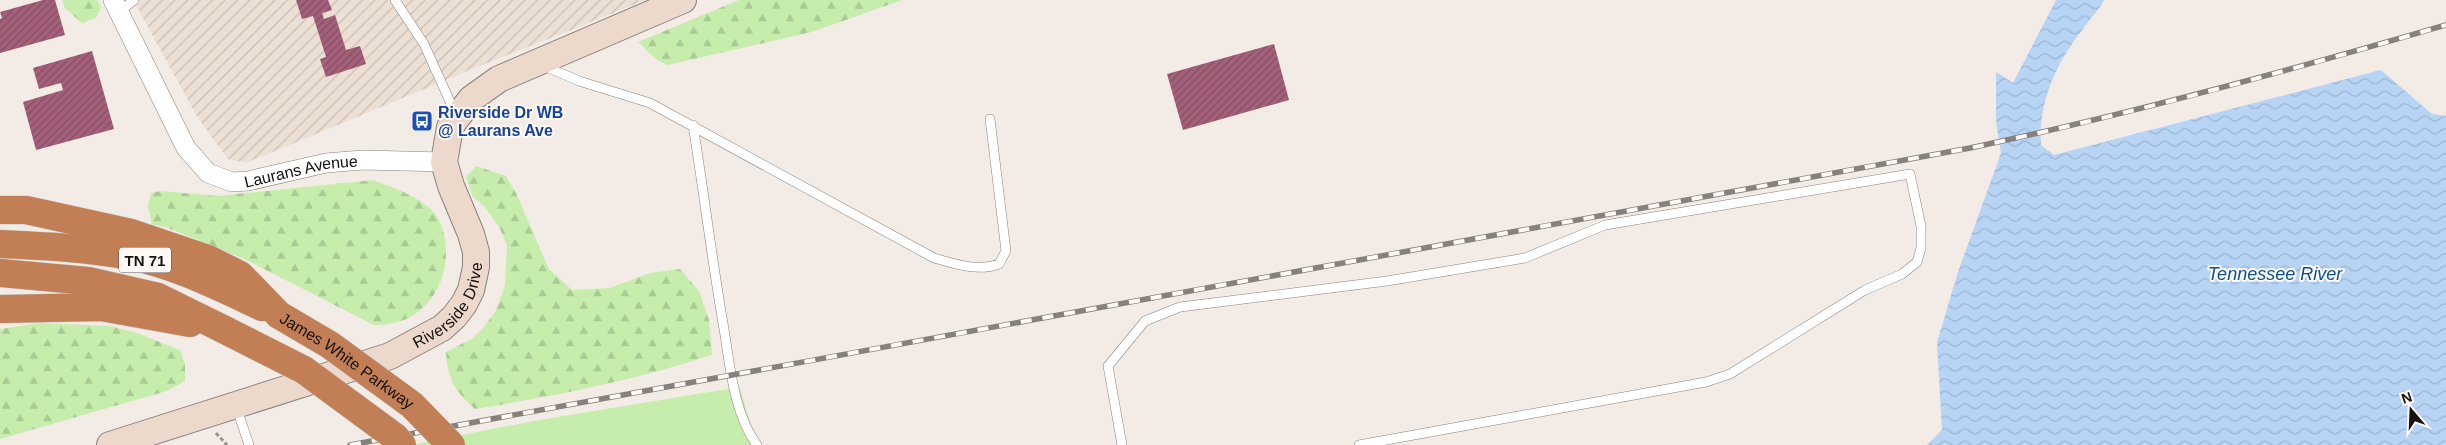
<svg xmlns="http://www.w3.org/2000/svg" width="2446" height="445" font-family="Arial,sans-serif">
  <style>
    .industrial { fill: url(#industrial-furrows) }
    .green { fill: #c7edad }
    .forest { fill: url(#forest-firs) }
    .water { fill: url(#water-waves) }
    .building { fill: url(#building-hatch) }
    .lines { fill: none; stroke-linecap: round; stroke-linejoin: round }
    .lane-casing { stroke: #89827d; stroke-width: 10 }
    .street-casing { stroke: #89827d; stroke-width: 20 }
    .secondary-casing { stroke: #89827d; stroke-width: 28 }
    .highway-casing { stroke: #cbcbca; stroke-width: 29 }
    .path { stroke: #99948f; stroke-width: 3; stroke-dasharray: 4 2.5; stroke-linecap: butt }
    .lane { stroke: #fff; stroke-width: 9 }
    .street { stroke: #fff; stroke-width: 19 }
    .secondary { stroke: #edd8cc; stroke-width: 26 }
    .highway { stroke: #c27e54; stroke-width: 28 }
    .rail-casing { stroke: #86817d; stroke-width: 5.5 }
    .rail { stroke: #fff9f5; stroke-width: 4; stroke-dasharray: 11; stroke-linecap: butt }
    .highway-bridge-casing { stroke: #cbcbca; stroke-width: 29; stroke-linecap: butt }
    .highway-bridge { stroke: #c27e54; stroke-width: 28 }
    .labels { text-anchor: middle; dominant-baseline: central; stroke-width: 4; stroke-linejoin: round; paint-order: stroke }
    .shield { fill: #fff9f5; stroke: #5a5754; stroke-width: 1 }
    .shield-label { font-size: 15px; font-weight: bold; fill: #14110f }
    .transit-label { font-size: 16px; font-weight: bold; fill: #164399; stroke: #fff9f5; text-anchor: start }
    .street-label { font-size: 16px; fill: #14110f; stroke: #fff9f5 }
    .water-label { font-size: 18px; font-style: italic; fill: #095191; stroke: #fff9f5 }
  </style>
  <defs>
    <pattern id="industrial-furrows" width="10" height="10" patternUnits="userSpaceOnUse" patternTransform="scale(1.25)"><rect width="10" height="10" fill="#ecdfd4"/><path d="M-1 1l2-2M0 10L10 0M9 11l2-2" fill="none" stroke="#cabeb5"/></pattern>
    <pattern id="forest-firs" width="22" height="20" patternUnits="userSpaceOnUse" patternTransform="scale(1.25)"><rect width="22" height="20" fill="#c7edad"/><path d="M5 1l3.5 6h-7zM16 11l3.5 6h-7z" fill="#aaca94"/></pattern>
    <pattern id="water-waves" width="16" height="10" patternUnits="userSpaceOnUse" patternTransform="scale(1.25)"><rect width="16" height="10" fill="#b7d4f5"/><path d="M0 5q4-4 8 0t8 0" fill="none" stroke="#9cb5d1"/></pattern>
    <pattern id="building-hatch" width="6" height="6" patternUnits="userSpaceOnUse" patternTransform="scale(1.25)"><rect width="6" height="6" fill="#a4607a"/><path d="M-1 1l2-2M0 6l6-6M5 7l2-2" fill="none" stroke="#844e62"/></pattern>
  </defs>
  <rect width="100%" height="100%" fill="#f3ece6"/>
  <!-- industrial -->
  <path class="industrial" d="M 133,0 L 646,0 L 470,70 L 246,163 L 228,159 L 198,118 Z"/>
  <!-- green -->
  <path class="green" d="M 740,387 L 756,445 L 410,445 L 539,420 Z"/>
  <!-- forest -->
  <g class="forest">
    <path d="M 62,0 L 97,0 L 101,7 L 96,18 L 82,23 L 65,8 Z"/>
    <path d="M 739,0 L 902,0 L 812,32 L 668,65 L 657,60 L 638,42 Z"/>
    <path d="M 476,166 L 506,176 L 516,193 L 549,269 L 572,290 L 610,288 L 650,273 L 680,269 L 699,291 L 709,320 L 712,355 C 635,380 556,396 475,409 C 454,390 448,380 446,352 L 473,338 L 484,327 L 495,312 L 505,285 L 507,245 L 499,227 L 484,206 L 473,197 L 466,177 Z"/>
    <path d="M 373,180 C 394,188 416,195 433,211 C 439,218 444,231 445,239 C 452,285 422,327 374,325 L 244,259 L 166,227 L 152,225 L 148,206 L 151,193 L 161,191 L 218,196 Z"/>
    <path d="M 39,323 L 110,326 L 137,333 L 180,350 L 185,364 L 185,381 L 167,391 L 0,439 L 0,329 Z"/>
  </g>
  <!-- water -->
  <path class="water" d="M 2056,0 L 2104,0 C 2099,10 2092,16 2086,25 C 2058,60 2038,99 2041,145 L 2054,155 L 2381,70 L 2432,114 L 2446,116 L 2446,445 L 1927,445 L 1942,430 L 1937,342 L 1958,272 L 2001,153 L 1996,122 L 1996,72 L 2013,83 Z"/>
  <!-- building -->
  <g class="building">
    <path d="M 43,0 L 55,0 L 65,35 L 0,53 L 0,19 L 2,18 L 0,12 Z"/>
    <path d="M 296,0 L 328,0 L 332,10 L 322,13 L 324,19 L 335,15 L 346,50 L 360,46 L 366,64 L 326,77 L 320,59 L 326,57 L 313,16 L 302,19 Z"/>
    <path d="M 1274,44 L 1289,100 L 1183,130 L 1167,74 Z"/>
    <path d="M 92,51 L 114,129 L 36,150 L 23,102 L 63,90 L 61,83 L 39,89 L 33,68 Z"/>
  </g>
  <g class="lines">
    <!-- lane casing -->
    <g class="lane-casing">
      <g id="lane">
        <path d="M 395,0 L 424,44 L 456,115"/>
        <path d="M 119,12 L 134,0"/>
        <path d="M 544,66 L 579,81 L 650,103 L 934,258 C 955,264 978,272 999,264 L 1006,251 L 990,119"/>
        <path d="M 693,125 C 704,193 712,261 724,329 C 730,366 734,414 757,445"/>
        <path d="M 236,406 L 249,445"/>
        <path d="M 1122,445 L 1108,366 L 1145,321 L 1180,307 L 1387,281 L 1525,258 L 1605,225 L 1910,174 L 1921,226 L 1921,248 L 1917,262 L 1902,274 L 1865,290 L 1730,374 L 1706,382 L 1359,445"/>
      </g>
    </g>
    <!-- street casing -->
    <g class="street-casing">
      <g id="street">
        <path id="s1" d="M 113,0 L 186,148 L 208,173 L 232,182 L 248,181 L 326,163 L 363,160 L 444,162"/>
      </g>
    </g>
    <!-- secondary casing -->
    <g class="secondary-casing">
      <g id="secondary">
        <path id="s2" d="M 110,445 L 390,356 L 442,328 L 454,317 L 464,304 L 471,290 L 476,267 L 476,252 L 471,234 L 451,186 L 444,162 L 450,127 L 471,99 L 499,79 L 683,0"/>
      </g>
    </g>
    <!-- highway casing -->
    <g class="highway-casing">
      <g id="highway">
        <path d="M 0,210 L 26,210 L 131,233 L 208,259 L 240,275 L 279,315"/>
        <path d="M 0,244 C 44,246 87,248 130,256 C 176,265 219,287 262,307"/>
        <path d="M 0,273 L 88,281 L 158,297 L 223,329"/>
        <path d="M 0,309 L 101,307 L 190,323"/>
      </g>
    </g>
    <!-- path -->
    <path class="path" d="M 216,433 L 227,445"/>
    <!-- lane -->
    <use href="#lane" class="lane"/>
    <!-- street -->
    <use href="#street" class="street"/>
    <!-- secondary -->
    <use href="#secondary" class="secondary"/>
    <!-- highway -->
    <use href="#highway" class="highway"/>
    <!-- rail casing -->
    <g class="rail-casing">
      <path id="rail" d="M 350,445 L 1970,148 C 2131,114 2288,71 2446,25"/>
    </g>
    <!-- rail -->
    <use href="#rail" class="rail"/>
    <!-- highway-bridge casing -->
    <g class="highway-bridge-casing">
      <g id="highway-bridge">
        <path id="s3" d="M 279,315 L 330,345 L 412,405 L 451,445"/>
        <path d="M 223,329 L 304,370 L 395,437 L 402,445"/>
      </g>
    </g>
    <!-- highway-bridge -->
    <use href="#highway-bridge" class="highway-bridge"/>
  </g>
  <!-- icons -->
  <defs>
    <g id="bus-square" transform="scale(1.125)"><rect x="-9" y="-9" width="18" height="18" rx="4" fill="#1a4fb4" stroke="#fff9f5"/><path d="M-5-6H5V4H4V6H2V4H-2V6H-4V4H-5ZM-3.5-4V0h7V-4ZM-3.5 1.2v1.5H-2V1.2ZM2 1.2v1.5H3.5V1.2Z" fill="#fff"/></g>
  </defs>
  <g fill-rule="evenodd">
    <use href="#bus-square" x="422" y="121"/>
  </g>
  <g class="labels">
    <!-- shield labels -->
    <rect class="shield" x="119" y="247.5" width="52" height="25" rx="4"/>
    <g class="shield-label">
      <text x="145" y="260">TN 71</text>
    </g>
    <!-- transit labels -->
    <g class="transit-label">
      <text x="438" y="112">Riverside Dr WB<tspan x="438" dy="18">@ Laurans Ave</tspan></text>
    </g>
    <!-- street labels -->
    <g class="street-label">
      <text stroke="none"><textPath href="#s1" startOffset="294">Laurans Avenue</textPath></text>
      <text stroke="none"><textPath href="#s2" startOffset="375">Riverside Drive</textPath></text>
      <text stroke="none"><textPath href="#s3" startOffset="82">James White Parkway</textPath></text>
    </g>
    <!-- water labels -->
    <g class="water-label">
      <text x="2275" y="274">Tennessee River</text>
    </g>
  </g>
  <!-- north arrow -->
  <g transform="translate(2411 410) rotate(341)" stroke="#fff9f5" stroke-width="4" paint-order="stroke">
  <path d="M0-4L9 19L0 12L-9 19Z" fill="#14110f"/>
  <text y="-8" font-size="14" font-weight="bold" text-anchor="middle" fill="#14110f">N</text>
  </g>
</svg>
